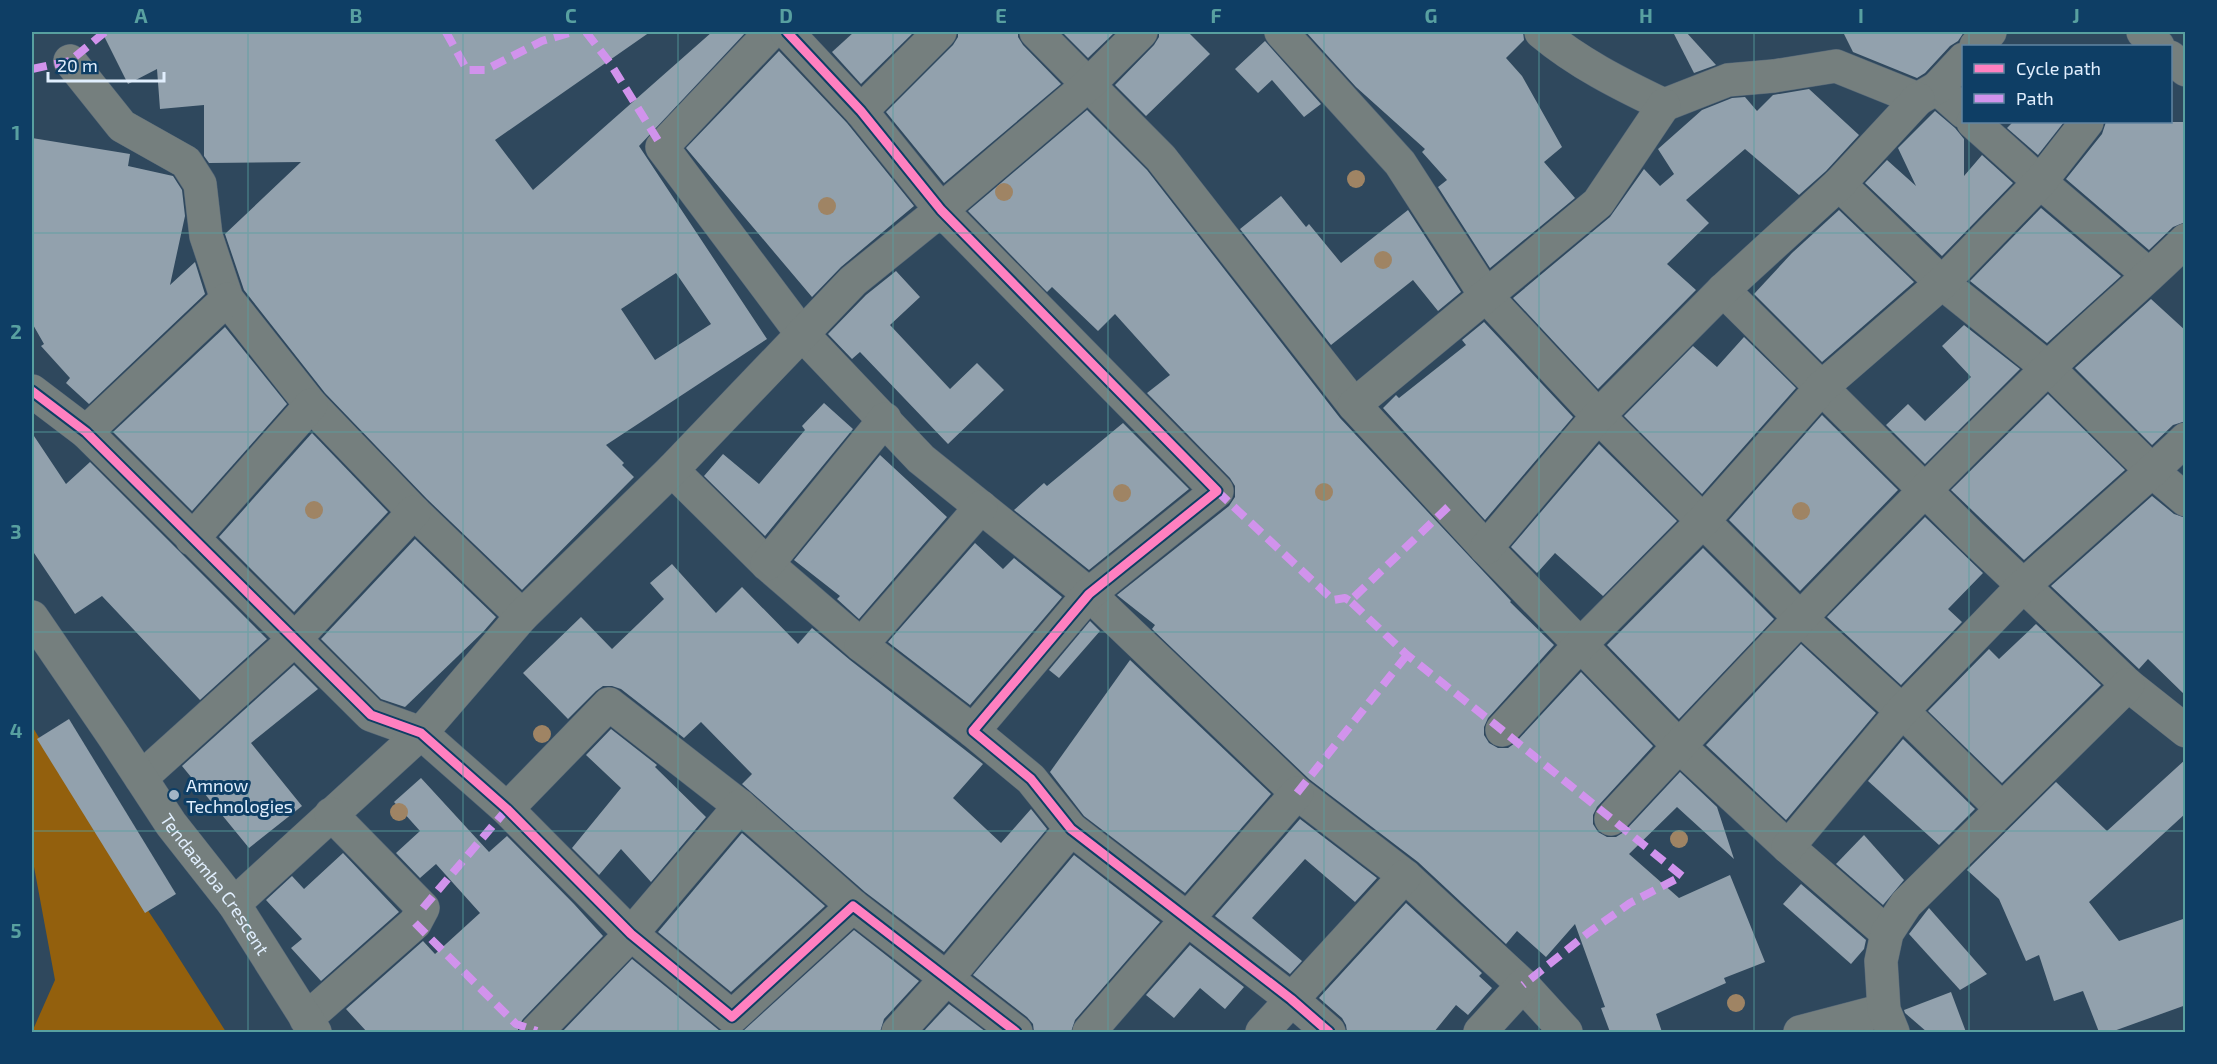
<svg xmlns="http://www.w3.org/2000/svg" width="2217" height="1064" font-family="'Exo 2',sans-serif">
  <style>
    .forest { fill: #93600d }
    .building { fill: #92a1ad; fill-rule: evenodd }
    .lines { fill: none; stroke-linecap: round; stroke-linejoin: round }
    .minor-casing { stroke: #526577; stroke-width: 34 }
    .tertiary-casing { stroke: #526577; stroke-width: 34 }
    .minor { stroke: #757f7e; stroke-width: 33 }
    .tertiary { stroke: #757f7e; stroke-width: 33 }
    .quiet { stroke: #d193ec; stroke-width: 8; stroke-dasharray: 15 8; stroke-linecap: butt }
    .cycleway-casing { stroke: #0e3e65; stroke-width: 13 }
    .cycleway { stroke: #ff80c0; stroke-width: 9 }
    .tree { fill: #9f8464 }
    .grid { fill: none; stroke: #58a0a0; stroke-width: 1.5; stroke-opacity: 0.55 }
    .poi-dot { fill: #a3b5c6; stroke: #0e3e65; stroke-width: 2 }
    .labels { text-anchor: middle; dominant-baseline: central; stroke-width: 6; stroke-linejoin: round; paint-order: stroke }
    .poi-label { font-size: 18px; fill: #e1effe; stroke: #0e3e65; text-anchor: start }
    .street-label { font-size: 18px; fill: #e1effe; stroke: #0e3e65 }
    .neatline { fill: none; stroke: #58a0a0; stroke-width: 2 }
    .grid-label { font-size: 20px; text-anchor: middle; font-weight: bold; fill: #58a0a0 }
  </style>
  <rect width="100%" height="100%" fill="#2f485d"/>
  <!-- forest -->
  <path class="forest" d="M 32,726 L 96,833 L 163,933 L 226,1032 L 32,1032 L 55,980 L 32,856 Z"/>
  <!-- building -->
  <g class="building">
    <path d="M 102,32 L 650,32 L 495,140 L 533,190 L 712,32 L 746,32 L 639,146 L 767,339 L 606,445 L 624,463 L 622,465 L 634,477 L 522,590 L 427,499 L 325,393 L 244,290 L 225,234 L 301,162 L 209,163 L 204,156 L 204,105 L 160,109 L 157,69 L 128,84 ZM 676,273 L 711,324 L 655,360 L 621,309 Z"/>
    <path d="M 854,32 L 914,32 L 861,84 L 832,52 Z"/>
    <path d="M 958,32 L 1018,32 L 1018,37 L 1023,45 L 1061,84 L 944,183 L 886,112 L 953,45 L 958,37 Z"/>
    <path d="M 1062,32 L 1115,32 L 1088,58 Z"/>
    <path d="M 1159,32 L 1188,32 L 1210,54 L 1146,116 L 1115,85 L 1154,45 L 1159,37 Z"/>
    <path d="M 1306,32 L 1523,32 L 1524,40 L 1506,58 L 1522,76 L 1562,147 L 1544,162 L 1575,198 L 1490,268 L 1438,187 L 1447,180 L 1422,152 L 1425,149 L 1356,87 Z"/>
    <path d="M 1673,32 L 1686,32 L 1716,65 L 1694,73 Z"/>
    <path d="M 1843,32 L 1964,32 L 1958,41 L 1950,46 L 1925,73 L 1917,78 L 1853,52 Z"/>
    <path d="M 1265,41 L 1321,104 L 1304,117 L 1272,80 L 1258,93 L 1235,69 Z"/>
    <path d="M 779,51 L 847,123 L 914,206 L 841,267 L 812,297 L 686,148 Z"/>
    <path d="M 1809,89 L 1859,135 L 1826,171 L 1799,195 L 1745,149 L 1686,200 L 1709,223 L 1667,264 L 1696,290 L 1598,389 L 1513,298 L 1610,217 L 1644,169 L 1660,186 L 1674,174 L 1658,149 L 1702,110 L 1732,98 L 1745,97 L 1757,111 L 1773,95 Z"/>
    <path d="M 1087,110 L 1147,170 L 1340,418 L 1511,601 L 1510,602 L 1554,645 L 1488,718 L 1484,727 L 1484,735 L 1489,743 L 1498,748 L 1508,748 L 1515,743 L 1581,672 L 1653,746 L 1597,807 L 1593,815 L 1593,824 L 1598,832 L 1607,837 L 1616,837 L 1624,832 L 1680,772 L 1717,807 L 1734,859 L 1677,807 L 1629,854 L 1679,898 L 1730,875 L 1765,962 L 1724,978 L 1726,983 L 1656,1014 L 1662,1032 L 1610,1032 L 1601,1008 L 1605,1007 L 1575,924 L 1546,957 L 1517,931 L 1506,944 L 1418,862 L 1309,779 L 1152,629 L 1155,625 L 1117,595 L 1229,506 L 1235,497 L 1235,486 L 1230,478 L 1147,393 L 1170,375 L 1115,314 L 1098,331 L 1052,287 L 1047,292 L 968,211 Z"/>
    <path d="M 1935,111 L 1955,128 L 1964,139 L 1964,176 L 1982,155 L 2013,183 L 1942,256 L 1865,183 L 1887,160 L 1916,186 L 1898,148 Z"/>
    <path d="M 2013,122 L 2064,122 L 2038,155 L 2007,128 Z"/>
    <path d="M 2106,122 L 2186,122 L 2186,222 L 2173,227 L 2149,250 L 2066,179 L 2102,134 Z"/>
    <path d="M 32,138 L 130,154 L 128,166 L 173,176 L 182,190 L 185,216 L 170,285 L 195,262 L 205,294 L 89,404 L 66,383 L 70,378 L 41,346 L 44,344 L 32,323 Z"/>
    <path d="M 1281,196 L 1306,227 L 1309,224 L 1341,263 L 1408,210 L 1461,292 L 1438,311 L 1413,280 L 1331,345 L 1240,229 Z"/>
    <path d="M 2041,208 L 2121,276 L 2047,343 L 1970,281 Z"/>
    <path d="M 1839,210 L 1914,282 L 1822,362 L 1754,294 L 1792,253 Z"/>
    <path d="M 896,271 L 920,297 L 890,325 L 950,389 L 977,363 L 1004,390 L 948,444 L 860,352 L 852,359 L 828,334 L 866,295 Z"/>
    <path d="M 2151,299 L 2186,331 L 2186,421 L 2173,425 L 2152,445 L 2075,368 Z"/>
    <path d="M 1484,322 L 1573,417 L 1485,520 L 1383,408 L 1396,395 L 1399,398 L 1466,345 L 1462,340 Z"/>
    <path d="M 1964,325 L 2020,369 L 1925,464 L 1886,425 L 1908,404 L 1925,421 L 1971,377 L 1942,346 Z"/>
    <path d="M 225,327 L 287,404 L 192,511 L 113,432 Z"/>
    <path d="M 1744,337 L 1796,388 L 1702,494 L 1624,416 L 1693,346 L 1717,367 Z"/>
    <path d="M 2048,394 L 2125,470 L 2024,560 L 1951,490 Z"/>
    <path d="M 824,403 L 853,429 L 765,536 L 704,476 L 723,454 L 759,484 L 805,430 L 802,426 Z"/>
    <path d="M 1822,415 L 1898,490 L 1800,591 L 1729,520 Z"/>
    <path d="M 1123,423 L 1189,489 L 1089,570 L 1014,510 L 1044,483 L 1047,486 Z"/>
    <path d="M 32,433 L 66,484 L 90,462 L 267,639 L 200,700 L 102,596 L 75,614 L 32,550 Z"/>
    <path d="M 312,433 L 388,512 L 294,612 L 219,537 Z"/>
    <path d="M 1599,444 L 1677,521 L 1603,596 L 1555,553 L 1537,573 L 1511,547 Z"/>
    <path d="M 880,455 L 947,517 L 859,619 L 837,599 L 840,596 L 794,560 Z"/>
    <path d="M 2152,496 L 2174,514 L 2186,518 L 2186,696 L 2148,659 L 2139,669 L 2051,586 Z"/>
    <path d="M 1925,517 L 1983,573 L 1948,609 L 1962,622 L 1901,685 L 1827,617 Z"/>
    <path d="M 415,539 L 496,617 L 483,632 L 405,707 L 381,699 L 321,639 Z"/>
    <path d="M 975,543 L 1003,569 L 1014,558 L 1062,597 L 970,705 L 888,642 Z"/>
    <path d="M 1703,548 L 1774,619 L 1679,719 L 1607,645 Z"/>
    <path d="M 672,564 L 716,613 L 742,587 L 798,644 L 812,628 L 850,660 L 983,764 L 953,798 L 1001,843 L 1031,809 L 1047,829 L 944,952 L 865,892 L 742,784 L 752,774 L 701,722 L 684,738 L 621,689 L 612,686 L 603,686 L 596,691 L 568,719 L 523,673 L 581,617 L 612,649 L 664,599 L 650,583 Z"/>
    <path d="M 1090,621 L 1100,631 L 1059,678 L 1049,670 Z"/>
    <path d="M 2036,624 L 2101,685 L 2002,783 L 1928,711 L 1989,649 L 1999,659 Z"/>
    <path d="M 1801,644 L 1876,713 L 1786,820 L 1706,745 Z"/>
    <path d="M 1130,660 L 1271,794 L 1185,893 L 1084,816 L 1050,772 Z"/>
    <path d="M 294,665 L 318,689 L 251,743 L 302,806 L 249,848 L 182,766 Z"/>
    <path d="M 69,719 L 176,894 L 145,913 L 37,739 Z"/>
    <path d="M 611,729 L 657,765 L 655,767 L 706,817 L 651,882 L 621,849 L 599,875 L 572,848 L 621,788 L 586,755 Z"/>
    <path d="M 1903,739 L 1975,809 L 1939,845 L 1868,781 Z"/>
    <path d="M 2186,759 L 2186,813 L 2089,902 L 2119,941 L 2186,918 L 2186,1005 L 2111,1032 L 2099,1032 L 2083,991 L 2054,1001 L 2039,955 L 2026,961 L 1999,899 L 1967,870 L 2056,782 L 2107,831 Z"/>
    <path d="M 421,778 L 489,852 L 507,836 L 574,904 L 603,936 L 523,1019 L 518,1027 L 518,1032 L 367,1032 L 346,1009 L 423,941 L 435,954 L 480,913 L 436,864 L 420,878 L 396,853 L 420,831 L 394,802 Z"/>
    <path d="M 1300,819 L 1377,878 L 1355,902 L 1305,859 L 1252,918 L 1302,961 L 1290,974 L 1215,916 Z"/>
    <path d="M 742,833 L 825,906 L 731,992 L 658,932 Z"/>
    <path d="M 1864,835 L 1904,880 L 1883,905 L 1836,864 Z"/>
    <path d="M 343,853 L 399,912 L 321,981 L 291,948 L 302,939 L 266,900 L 292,876 L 304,889 Z"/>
    <path d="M 1074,855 L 1160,922 L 1075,1020 L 1071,1032 L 1034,1032 L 1033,1024 L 1027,1017 L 973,975 Z"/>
    <path d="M 1801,884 L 1866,940 L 1864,949 L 1851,964 L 1783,904 Z"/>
    <path d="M 1406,903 L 1482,973 L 1479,976 L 1492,988 L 1468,1015 L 1456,1005 L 1434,1032 L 1347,1032 L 1346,1025 L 1342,1018 L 1319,998 Z"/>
    <path d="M 1929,908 L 1987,974 L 1960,990 L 1909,934 Z"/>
    <path d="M 854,930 L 919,981 L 884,1019 L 880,1032 L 742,1032 Z"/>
    <path d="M 1190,945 L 1244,987 L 1225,1009 L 1200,988 L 1174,1018 L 1146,995 Z"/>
    <path d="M 632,959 L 720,1031 L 722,1032 L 562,1032 Z"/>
    <path d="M 1951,992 L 1966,1032 L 1927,1032 L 1905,1013 L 1904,1010 Z"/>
    <path d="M 949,1004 L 986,1032 L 923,1032 Z"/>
  </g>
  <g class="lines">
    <!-- minor casing -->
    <g class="minor-casing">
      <g id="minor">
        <path d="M 771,32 L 662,147 L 802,334 L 921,459 L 1089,594 L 1297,793 L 1405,876 L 1523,985 L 1566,1032"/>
        <path d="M 787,32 L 861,111 L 941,210 L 1217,491 L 1089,594 L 973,731 L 1031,779 L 1071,829 L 1291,999 L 1329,1032"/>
        <path d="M 1036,32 L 1161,158 L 1354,405"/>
        <path d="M 1281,32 L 1400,163 L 1486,296 L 1598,416 L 1801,619 L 1902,711 L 2002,809"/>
        <path d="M 1541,32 C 1578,63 1620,84 1664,105 L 1728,80 L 1774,76 L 1836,66 L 1918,99 L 1937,88 L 1964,112"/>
        <path d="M 2143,32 L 2158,46"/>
        <path d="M 1976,46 L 1990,32"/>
        <path d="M 2170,57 L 2186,70"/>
        <path d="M 70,61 L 122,126 L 186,162 L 200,184 L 206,236 L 227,299 L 311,405 L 414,512 L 522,616"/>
        <path d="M 1937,88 L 1964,59"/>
        <path d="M 1664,105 L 1598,203 L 1354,405 L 1486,548 L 1679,746 L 1788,847 L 1887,933"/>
        <path d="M 861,111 L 940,32"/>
        <path d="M 1973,122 L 2040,182 L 2149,275"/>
        <path d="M 1839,184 L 1942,283 L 2048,368 L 2152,471 L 2186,500"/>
        <path d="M 1723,290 L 1971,536 L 2128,685 L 2186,731"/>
        <path d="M 32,391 L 86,432 L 371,715 L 421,733 L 507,809 L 631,934 L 732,1017 L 853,906 L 1016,1032"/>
        <path d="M 86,432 L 227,299"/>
        <path d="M 672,470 L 767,564 L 861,645 L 973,731"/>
        <path d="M 192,539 L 311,405"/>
        <path d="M 1486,548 L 1598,416 L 1723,290 L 1839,184 L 1918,99"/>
        <path d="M 767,564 L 885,419"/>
        <path d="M 861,645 L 981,507"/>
        <path d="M 1502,730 L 1581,644 L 1703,521 L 1822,387 L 1942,283 L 2040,182 L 2087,122"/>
        <path d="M 141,778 L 295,639 L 414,512"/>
        <path d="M 507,809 L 609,704 L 740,806 L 853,906"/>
        <path d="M 1611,819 C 1753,666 1897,515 2046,370 C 2091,326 2141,285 2186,240"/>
        <path d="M 1788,847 L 1902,711 L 2023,586 L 2152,471 L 2186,439"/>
        <path d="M 234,904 L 421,733 L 522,616 L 672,470 L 853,281 L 941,210 L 1088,85 L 1141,32"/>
        <path d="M 306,1019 L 415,923 L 423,908 L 331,814"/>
        <path d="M 536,1032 L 631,934 L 740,806"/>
        <path d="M 898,1032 L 946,979 L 1071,829"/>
        <path d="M 1089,1032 L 1297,793"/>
        <path d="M 1262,1032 L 1405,876"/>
        <path d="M 1480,1032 L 1523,985"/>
        <path d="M 1800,1032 L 1884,1010"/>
        <path d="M 1893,1032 L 1884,1010 L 1881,961 L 1887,933 L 1906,904 L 2128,685"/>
      </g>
    </g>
    <!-- tertiary casing -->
    <g class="tertiary-casing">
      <g id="tertiary">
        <path id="s1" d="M 32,617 L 114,737 L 171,824 L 234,904 L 315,1032"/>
      </g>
    </g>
    <!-- minor -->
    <use href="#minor" class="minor"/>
    <!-- tertiary -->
    <use href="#tertiary" class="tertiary"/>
    <!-- quiet -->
    <g class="quiet">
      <path d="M 446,32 L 467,70 L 485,70 L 542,41 L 572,32"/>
      <path d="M 586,32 L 610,63 L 662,147"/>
      <path d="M 32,69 L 70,61 L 105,32"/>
      <path d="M 1217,491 L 1333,600 L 1345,598 L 1350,601"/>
      <path d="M 1448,507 L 1350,601 L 1407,655 L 1502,730 L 1682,876 L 1630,903 L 1588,933 L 1523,985"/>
      <path d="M 1297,793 L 1407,655"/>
      <path d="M 423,908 L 507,809"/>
      <path d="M 415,923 L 516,1024 L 537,1031"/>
    </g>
    <!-- cycleway casing -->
    <g class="cycleway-casing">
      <g id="cycleway">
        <path d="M 787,32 L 861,111 L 941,210 L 1217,491 L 1089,594 L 973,731 L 1031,779 L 1071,829 L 1291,999 L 1329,1032"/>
        <path d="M 32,391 L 86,432 L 371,715 L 421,733 L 507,809 L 631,934 L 732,1017 L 853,906 L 1016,1032"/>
      </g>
    </g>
    <!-- cycleway -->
    <use href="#cycleway" class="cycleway"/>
  </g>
  <!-- trees -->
  <g class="tree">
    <circle cx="1356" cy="179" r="9"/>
    <circle cx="1004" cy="192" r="9"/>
    <circle cx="827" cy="206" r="9"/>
    <circle cx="1383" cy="260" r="9"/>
    <circle cx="1324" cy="492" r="9"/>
    <circle cx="1122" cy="493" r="9"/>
    <circle cx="314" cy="510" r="9"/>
    <circle cx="1801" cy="511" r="9"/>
    <circle cx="542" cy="734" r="9"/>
    <circle cx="399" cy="812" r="9"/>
    <circle cx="1679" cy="839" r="9"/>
    <circle cx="1736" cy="1003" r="9"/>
  </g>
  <!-- grid -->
  <path class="grid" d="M 248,32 L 248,1032M 463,32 L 463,1032M 678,32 L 678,1032M 893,32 L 893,1032M 1108,32 L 1108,1032M 1324,32 L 1324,1032M 1539,32 L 1539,1032M 1754,32 L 1754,1032M 1969,32 L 1969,46M 1969,122 L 1969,1032M 32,233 L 2186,233M 32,432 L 2186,432M 32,632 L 2186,632M 32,831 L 2186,831"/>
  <!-- markers -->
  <circle class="poi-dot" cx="174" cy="795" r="6"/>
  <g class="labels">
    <!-- poi labels -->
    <g class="poi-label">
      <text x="186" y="785">Amnow<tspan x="186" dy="21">Technologies</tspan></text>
    </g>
    <!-- street labels -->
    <g class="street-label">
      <text stroke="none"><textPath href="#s1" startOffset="324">Tendaamba Crescent</textPath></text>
    </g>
  </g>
  <!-- border -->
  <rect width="2217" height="1064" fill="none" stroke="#0e3e65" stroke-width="66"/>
  <!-- legend -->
  <rect x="1962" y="45" width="210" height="78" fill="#0e3e65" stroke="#6285a2" stroke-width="1.5"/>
  <rect x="1974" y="64" width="30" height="9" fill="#ff80c0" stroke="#6285a2" stroke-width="1.5"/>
  <text x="2016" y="75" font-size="18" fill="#e1effe">Cycle path</text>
  <rect x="1974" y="94" width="30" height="9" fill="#d193ec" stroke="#6285a2" stroke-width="1.5"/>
  <text x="2016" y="105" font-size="18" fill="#e1effe">Path</text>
  <!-- scale -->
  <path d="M48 72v9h116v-9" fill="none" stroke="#e1effe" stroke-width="3"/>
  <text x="57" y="72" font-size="18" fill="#e1effe" stroke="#0e3e65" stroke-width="4.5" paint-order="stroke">20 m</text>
  <rect x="33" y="33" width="2151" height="998" class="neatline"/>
  <g class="grid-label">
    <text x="141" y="23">A</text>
    <text x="356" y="23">B</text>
    <text x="571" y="23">C</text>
    <text x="786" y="23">D</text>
    <text x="1001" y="23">E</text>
    <text x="1216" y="23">F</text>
    <text x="1431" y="23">G</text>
    <text x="1646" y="23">H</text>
    <text x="1861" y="23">I</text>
    <text x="2076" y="23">J</text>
    <text x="16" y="140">1</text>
    <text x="16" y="339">2</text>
    <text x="16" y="539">3</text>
    <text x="16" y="738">4</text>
    <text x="16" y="938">5</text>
  </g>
</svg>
